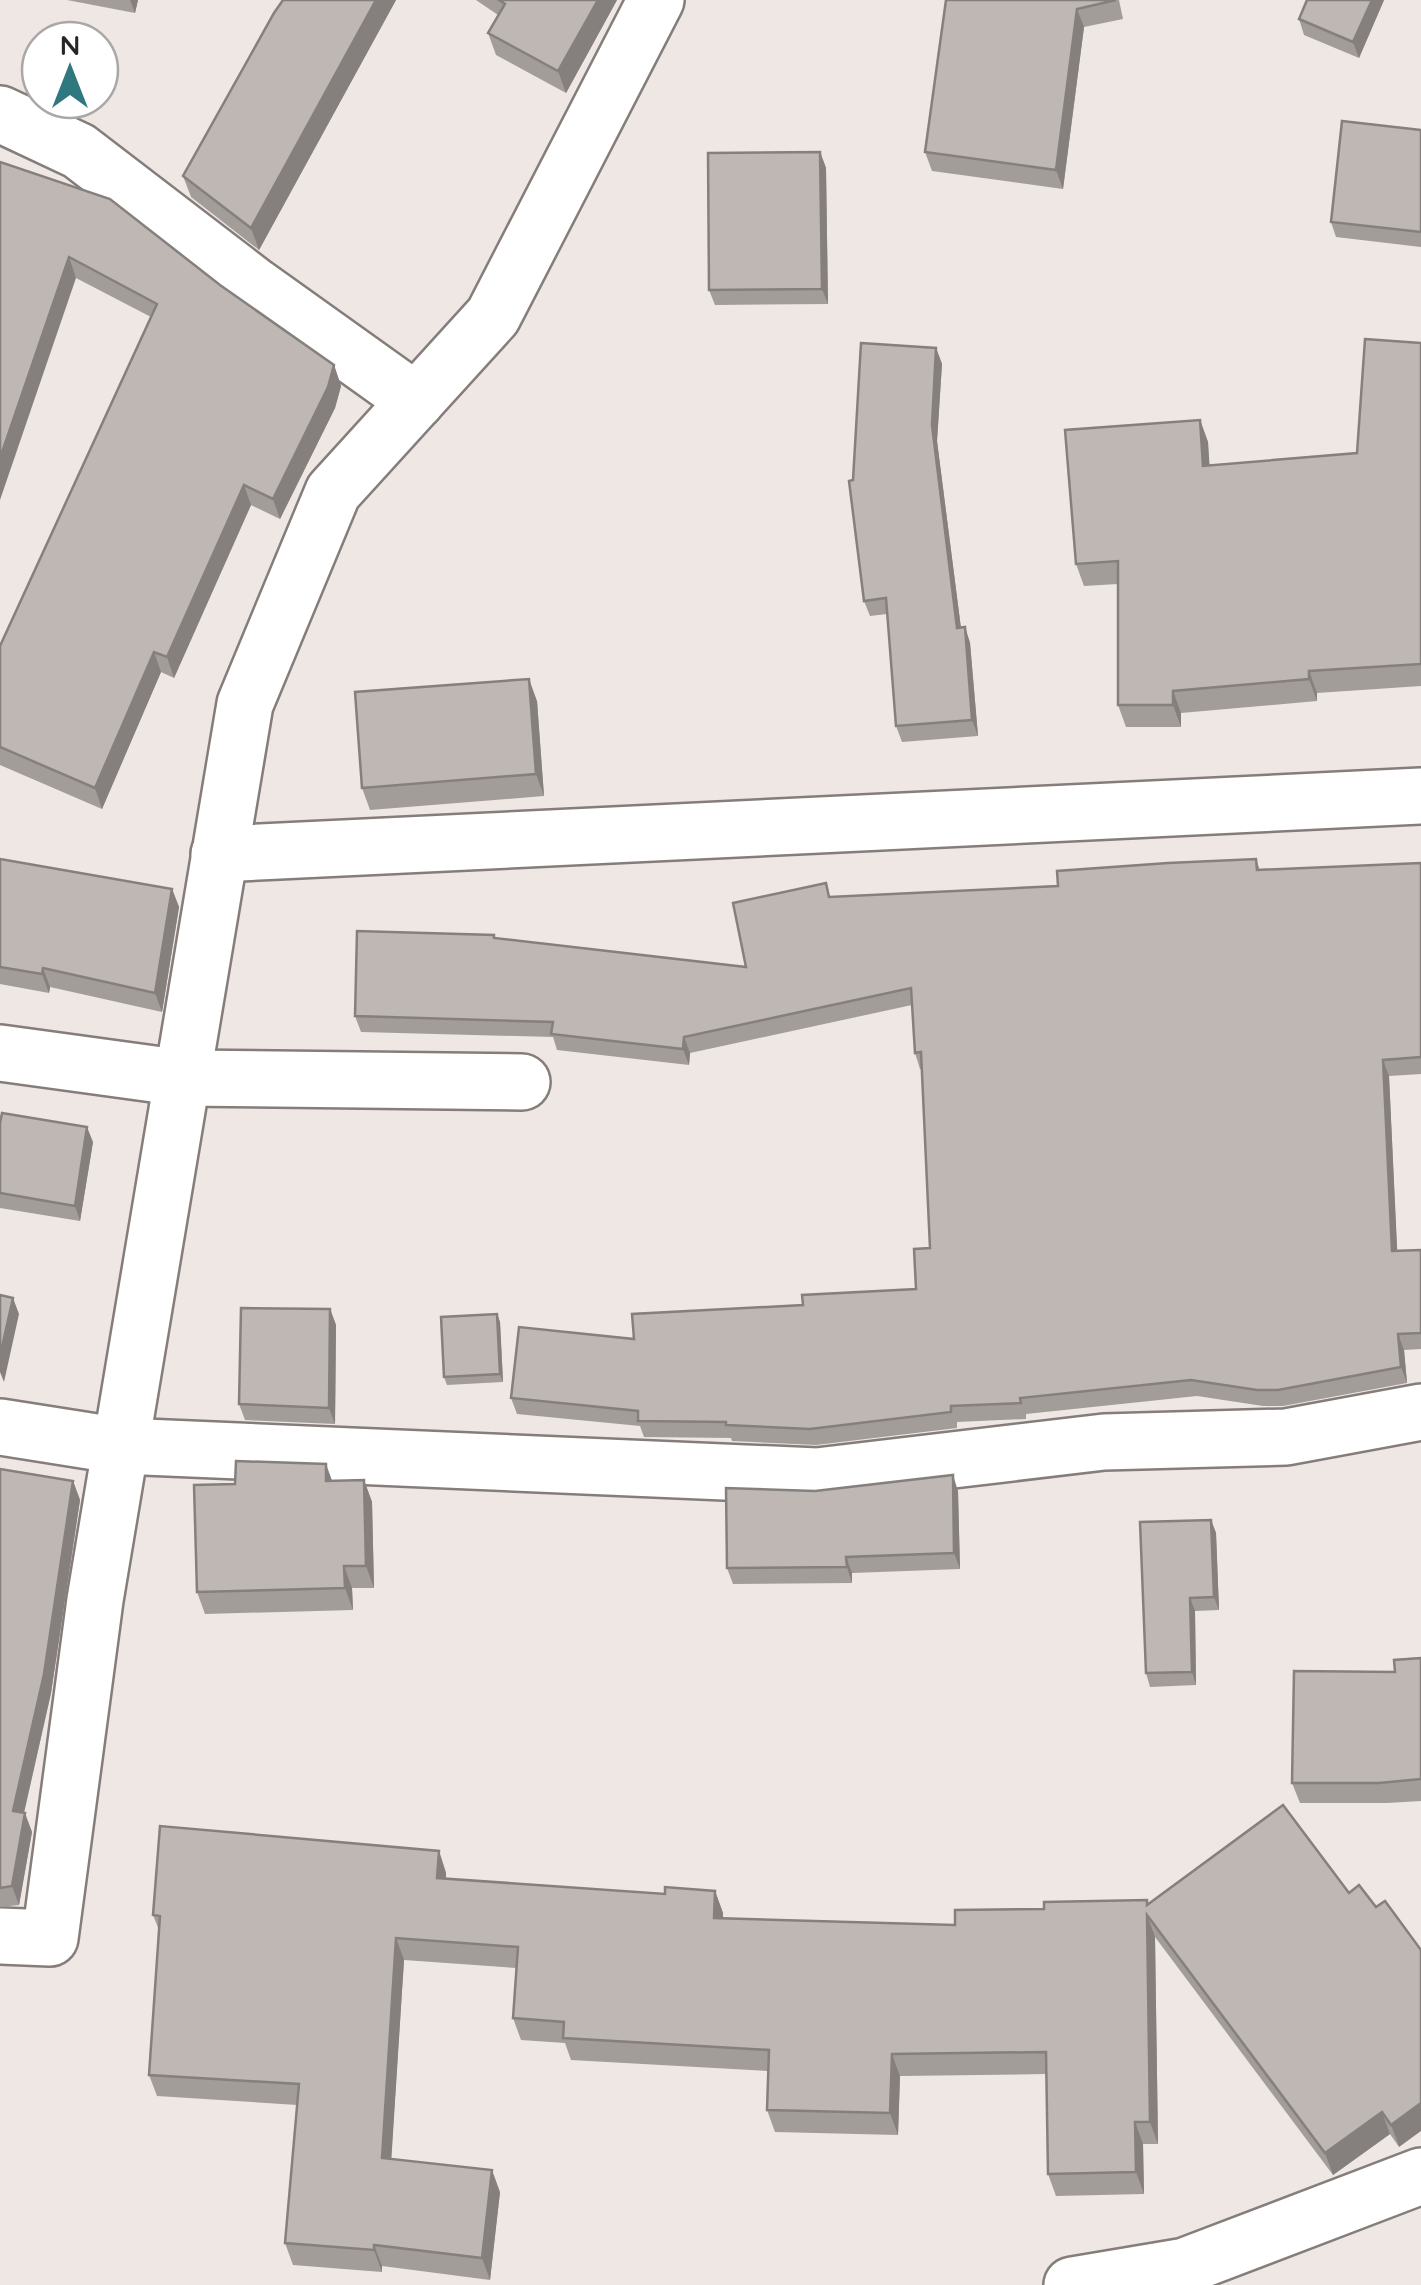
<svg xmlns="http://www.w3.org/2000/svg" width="1421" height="2285" font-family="Quicksand,sans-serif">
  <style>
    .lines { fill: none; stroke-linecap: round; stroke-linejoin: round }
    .minor-casing { stroke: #857d7a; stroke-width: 60 }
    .minor { stroke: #fff; stroke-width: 55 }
    .wall { fill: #a39d9a }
    .shaded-wall { fill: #85807d }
    .building { fill: #beb7b3; stroke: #85807d; stroke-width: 2.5 }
  </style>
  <rect width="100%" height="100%" fill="#efe7e3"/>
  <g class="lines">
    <!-- minor casing -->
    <g class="minor-casing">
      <g id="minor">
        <path d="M 0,114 L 79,151 L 255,286 L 416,401"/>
        <path d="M 219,854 L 1421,796"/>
        <path d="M 0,1053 L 183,1078 L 522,1082"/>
        <path d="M 0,1427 L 121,1446 L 817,1476 L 1104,1442 L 1286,1437 L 1421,1412"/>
        <path d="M 0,1936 L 50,1938 L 95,1600 L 245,704 L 333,492 L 493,316 L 656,0"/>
        <path d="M 1072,2285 L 1185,2266 L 1421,2176"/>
      </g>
    </g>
    <!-- minor -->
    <use href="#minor" class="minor"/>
  </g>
  <!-- wall -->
  <g class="wall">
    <path d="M 67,0 L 138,0 L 135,13 Z"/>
    <path d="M 283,0 L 396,0 L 259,250 L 191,197 L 183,176 Z"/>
    <path d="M 476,0 L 617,0 L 566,93 L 496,55 L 488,33 L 498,15 Z"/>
    <path d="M 946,0 L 1119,0 L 1123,19 L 1084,27 L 1063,189 L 932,171 L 925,152 Z"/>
    <path d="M 1384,0 L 1359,58 L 1304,35 L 1299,19 Z"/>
    <path d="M 1421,130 L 1421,247 L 1336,237 L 1331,222 Z"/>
    <path d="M 820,152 L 826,168 L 828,304 L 715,305 L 709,290 Z"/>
    <path d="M 0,162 L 220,285 L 334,365 L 341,386 L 335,408 L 280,519 L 251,505 L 174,678 L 161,672 L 102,809 L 0,765 L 0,646 L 151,317 L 76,278 Z"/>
    <path d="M 1421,343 L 1421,686 L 1317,693 L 1317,701 L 1181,713 L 1181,727 L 1126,727 L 1118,705 L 1118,584 L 1084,586 L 1076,564 L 1200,420 L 1208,442 L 1209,466 L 1357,453 Z"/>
    <path d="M 936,348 L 942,364 L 937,441 L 961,628 L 965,627 L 970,643 L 978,736 L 902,742 L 896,726 L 887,614 L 870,616 L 864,601 L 853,480 Z"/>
    <path d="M 537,701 L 544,796 L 370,810 L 362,788 Z"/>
    <path d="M 0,859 L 172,889 L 179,907 L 162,1012 L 50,987 L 49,993 L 0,984 Z"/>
    <path d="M 1256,859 L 1260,870 L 1421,863 L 1421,1074 L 1389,1076 L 1397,1251 L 1421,1250 L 1421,1349 L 1404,1350 L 1407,1383 L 1283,1406 L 1263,1406 L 1197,1396 L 1026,1414 L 1026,1419 L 957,1422 L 957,1428 L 816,1445 L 732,1441 L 731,1438 L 644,1437 L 640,1426 L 517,1414 L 511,1398 L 634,1339 L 803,1305 L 916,1289 L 930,1248 L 922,1069 L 920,1069 L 915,1053 L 912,1005 L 690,1053 L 689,1065 L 557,1050 L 553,1037 L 361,1032 L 355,1016 L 494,935 L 495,938 L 746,967 L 831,897 L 1058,886 Z"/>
    <path d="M 0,1123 L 93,1142 L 80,1221 L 0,1208 Z"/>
    <path d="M 330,1309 L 336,1325 L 335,1424 L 245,1420 L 239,1404 Z"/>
    <path d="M 497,1314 L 500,1322 L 503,1382 L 447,1385 L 444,1377 Z"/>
    <path d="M 0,1469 L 73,1481 L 80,1500 L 51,1693 L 24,1813 L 32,1832 L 19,1905 L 0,1907 Z"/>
    <path d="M 364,1480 L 372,1502 L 374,1588 L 352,1588 L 353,1610 L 205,1614 L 197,1592 L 332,1481 Z"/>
    <path d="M 815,1491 L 958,1491 L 960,1569 L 852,1573 L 852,1583 L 733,1584 L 727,1568 Z"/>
    <path d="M 1211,1520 L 1216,1533 L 1219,1610 L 1195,1611 L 1196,1685 L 1150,1687 L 1146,1673 Z"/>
    <path d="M 1421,1658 L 1421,1801 L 1387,1803 L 1300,1803 L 1292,1783 L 1395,1672 Z"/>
    <path d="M 1283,1805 L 1399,2147 L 1390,2134 L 1333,2175 L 1155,1937 L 1158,2144 L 1143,2144 L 1144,2194 L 1056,2196 L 1048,2174 L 1046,2074 L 900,2076 L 898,2135 L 775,2132 L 767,2110 L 768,2071 L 571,2060 L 565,2043 L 521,2040 L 513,2018 L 516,1968 L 404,1960 L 391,2159 L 500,2192 L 490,2280 L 382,2266 L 382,2272 L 293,2265 L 285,2243 L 297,2105 L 157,2096 L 149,2075 L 159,1930 L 153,1915 L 439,1851 L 446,1873 L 446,1879 L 665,1894 L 715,1891 L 723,1913 L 723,1918 L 955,1925 L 1044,1909 L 1148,1904 Z"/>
  </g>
  <!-- shaded-wall -->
  <g class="shaded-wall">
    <path d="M 130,0 L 138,0 L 135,13 Z"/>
    <path d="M 376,0 L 396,0 L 259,250 L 251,228 Z"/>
    <path d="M 598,0 L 617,0 L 566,93 L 558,71 Z"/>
    <path d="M 1372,0 L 1384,0 L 1359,58 L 1353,42 Z"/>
    <path d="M 1077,9 L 1084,27 L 1063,189 L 1056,170 Z"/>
    <path d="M 820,152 L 826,168 L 828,304 L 822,289 Z"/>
    <path d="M 69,257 L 76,278 L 0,500 L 0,458 Z"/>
    <path d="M 936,348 L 942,364 L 937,441 L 963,644 L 957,628 L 932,425 Z"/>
    <path d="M 334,365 L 341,386 L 335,408 L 280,519 L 273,499 Z"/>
    <path d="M 1200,420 L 1208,442 L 1211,488 L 1203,466 Z"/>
    <path d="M 244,485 L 251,505 L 174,678 L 167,657 Z"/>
    <path d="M 965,627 L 970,643 L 978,736 L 972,720 Z"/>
    <path d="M 154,652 L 161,672 L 102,809 L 95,788 Z"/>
    <path d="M 1309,671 L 1317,693 L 1317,701 L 1309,679 Z"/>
    <path d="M 529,679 L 537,701 L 544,796 L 536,774 Z"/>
    <path d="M 1173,691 L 1181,713 L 1181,727 L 1173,705 Z"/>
    <path d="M 172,889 L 179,907 L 162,1012 L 155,993 Z"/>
    <path d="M 43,968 L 50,987 L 49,993 L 42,974 Z"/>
    <path d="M 684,1037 L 690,1053 L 689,1065 L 683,1049 Z"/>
    <path d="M 1383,1060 L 1389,1076 L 1398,1267 L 1392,1251 Z"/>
    <path d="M 87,1127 L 93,1142 L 80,1221 L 75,1206 Z"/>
    <path d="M 13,1298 L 19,1314 L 4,1382 L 0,1372 L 0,1356 Z"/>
    <path d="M 330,1309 L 336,1325 L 335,1424 L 329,1408 Z"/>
    <path d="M 497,1314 L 500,1322 L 503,1382 L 500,1374 Z"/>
    <path d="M 1398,1334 L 1404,1350 L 1407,1383 L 1401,1367 Z"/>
    <path d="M 326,1464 L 334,1486 L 326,1481 Z"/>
    <path d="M 953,1475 L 958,1491 L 960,1569 L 954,1553 Z"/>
    <path d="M 364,1480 L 372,1502 L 374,1588 L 366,1566 Z"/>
    <path d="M 73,1481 L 80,1500 L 51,1693 L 20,1830 L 13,1811 Z"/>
    <path d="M 1211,1520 L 1216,1533 L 1219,1610 L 1214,1597 Z"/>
    <path d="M 846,1557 L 852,1573 L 852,1583 L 847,1567 Z"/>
    <path d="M 344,1566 L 352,1588 L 353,1610 L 345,1588 Z"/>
    <path d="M 1190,1598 L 1195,1611 L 1196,1685 L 1192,1672 Z"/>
    <path d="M 25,1813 L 32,1832 L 19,1905 L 12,1886 Z"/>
    <path d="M 439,1851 L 446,1873 L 445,1900 L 437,1878 Z"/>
    <path d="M 715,1891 L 723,1913 L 722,1940 L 714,1918 Z"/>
    <path d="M 1147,1915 L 1155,1937 L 1158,2144 L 1150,2122 Z"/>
    <path d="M 396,1938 L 404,1960 L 390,2180 L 382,2158 Z"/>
    <path d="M 892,2054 L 900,2076 L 898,2135 L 890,2113 Z"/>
    <path d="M 1421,2103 L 1421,2131 L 1399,2147 L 1391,2125 Z"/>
    <path d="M 1382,2112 L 1390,2134 L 1333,2175 L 1325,2153 Z"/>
    <path d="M 1135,2122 L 1143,2144 L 1144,2194 L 1136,2172 Z"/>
    <path d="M 492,2170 L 500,2192 L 490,2280 L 482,2258 Z"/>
    <path d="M 374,2245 L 382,2266 L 382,2272 L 374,2250 Z"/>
  </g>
  <!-- building -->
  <g class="building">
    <path d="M 283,0 L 376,0 L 251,228 L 183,176 L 274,13 Z"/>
    <path d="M 499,0 L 598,0 L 558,71 L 488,33 L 505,4 Z"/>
    <path d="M 946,0 L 1116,0 L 1077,9 L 1056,170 L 925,152 Z"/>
    <path d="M 1307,0 L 1372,0 L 1353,42 L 1299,19 Z"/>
    <path d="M 1342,121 L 1421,130 L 1421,232 L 1331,222 Z"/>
    <path d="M 820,152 L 822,289 L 709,290 L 708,153 Z"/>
    <path d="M 0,162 L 110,199 L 220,285 L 334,365 L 328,387 L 273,499 L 244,485 L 167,657 L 154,652 L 95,788 L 0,747 L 0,646 L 157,304 L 69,257 L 0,458 Z"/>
    <path d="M 1365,339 L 1421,343 L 1421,664 L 1309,671 L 1309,679 L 1173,691 L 1173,705 L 1118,705 L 1118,561 L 1076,564 L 1065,430 L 1200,420 L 1203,466 L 1357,453 Z"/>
    <path d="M 861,343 L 936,348 L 932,425 L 957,628 L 965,627 L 972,720 L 896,726 L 886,598 L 864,601 L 849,481 L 853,480 Z"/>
    <path d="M 529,679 L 536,774 L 362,788 L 355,692 Z"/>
    <path d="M 0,859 L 172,889 L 155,993 L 43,968 L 42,974 L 0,967 Z"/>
    <path d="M 1256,859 L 1257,870 L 1421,863 L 1421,1057 L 1383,1060 L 1392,1251 L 1421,1250 L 1421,1333 L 1398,1334 L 1401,1367 L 1278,1390 L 1257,1390 L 1191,1380 L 1020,1398 L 1021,1403 L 951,1406 L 951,1412 L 810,1429 L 726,1425 L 726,1422 L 638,1421 L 638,1411 L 511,1398 L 519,1327 L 634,1339 L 632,1314 L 803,1305 L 802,1295 L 916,1289 L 914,1249 L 930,1248 L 921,1052 L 915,1053 L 911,988 L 684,1037 L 683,1049 L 551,1034 L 553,1022 L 355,1016 L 357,931 L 494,935 L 494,938 L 746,967 L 733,903 L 826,883 L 829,897 L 1058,886 L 1057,871 L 1168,863 Z"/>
    <path d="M 2,1113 L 87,1127 L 75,1206 L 0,1193 L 0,1123 Z"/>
    <path d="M 0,1295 L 13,1298 L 0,1356 Z"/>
    <path d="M 241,1308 L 330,1309 L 329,1408 L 239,1404 Z"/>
    <path d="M 497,1314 L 500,1374 L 444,1377 L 441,1317 Z"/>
    <path d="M 236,1461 L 326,1464 L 326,1481 L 364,1480 L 366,1566 L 344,1566 L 345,1588 L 197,1592 L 194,1485 L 235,1484 Z"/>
    <path d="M 0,1469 L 73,1481 L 44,1674 L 13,1811 L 25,1813 L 12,1886 L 0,1888 Z"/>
    <path d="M 953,1475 L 954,1553 L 846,1557 L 847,1567 L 727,1568 L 726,1488 L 815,1491 Z"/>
    <path d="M 1211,1520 L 1214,1597 L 1190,1598 L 1192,1672 L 1146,1673 L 1140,1522 Z"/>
    <path d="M 1421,1658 L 1421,1779 L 1379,1783 L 1292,1783 L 1294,1671 L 1395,1672 L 1394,1660 Z"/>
    <path d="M 1283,1805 L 1349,1893 L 1359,1885 L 1376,1907 L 1385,1901 L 1421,1950 L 1421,2103 L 1391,2125 L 1382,2112 L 1325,2153 L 1147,1915 L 1150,2122 L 1135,2122 L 1136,2172 L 1048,2174 L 1046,2052 L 892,2054 L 890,2113 L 767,2110 L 769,2050 L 563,2038 L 564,2022 L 513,2018 L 518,1947 L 396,1938 L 382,2158 L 492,2170 L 482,2258 L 374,2245 L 374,2250 L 285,2243 L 299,2084 L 149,2075 L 160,1916 L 153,1915 L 160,1826 L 439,1851 L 437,1878 L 665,1894 L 665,1887 L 715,1891 L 714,1918 L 955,1925 L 955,1910 L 1044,1909 L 1044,1902 L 1147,1900 L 1147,1905 Z"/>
  </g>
  <!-- north arrow -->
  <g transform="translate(70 70)"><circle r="48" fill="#ffffff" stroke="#a9a8a7" stroke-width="2.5"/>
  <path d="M0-8L18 38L0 25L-18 38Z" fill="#2f7880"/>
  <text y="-15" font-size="28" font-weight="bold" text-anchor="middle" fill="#282624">N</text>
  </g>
</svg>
